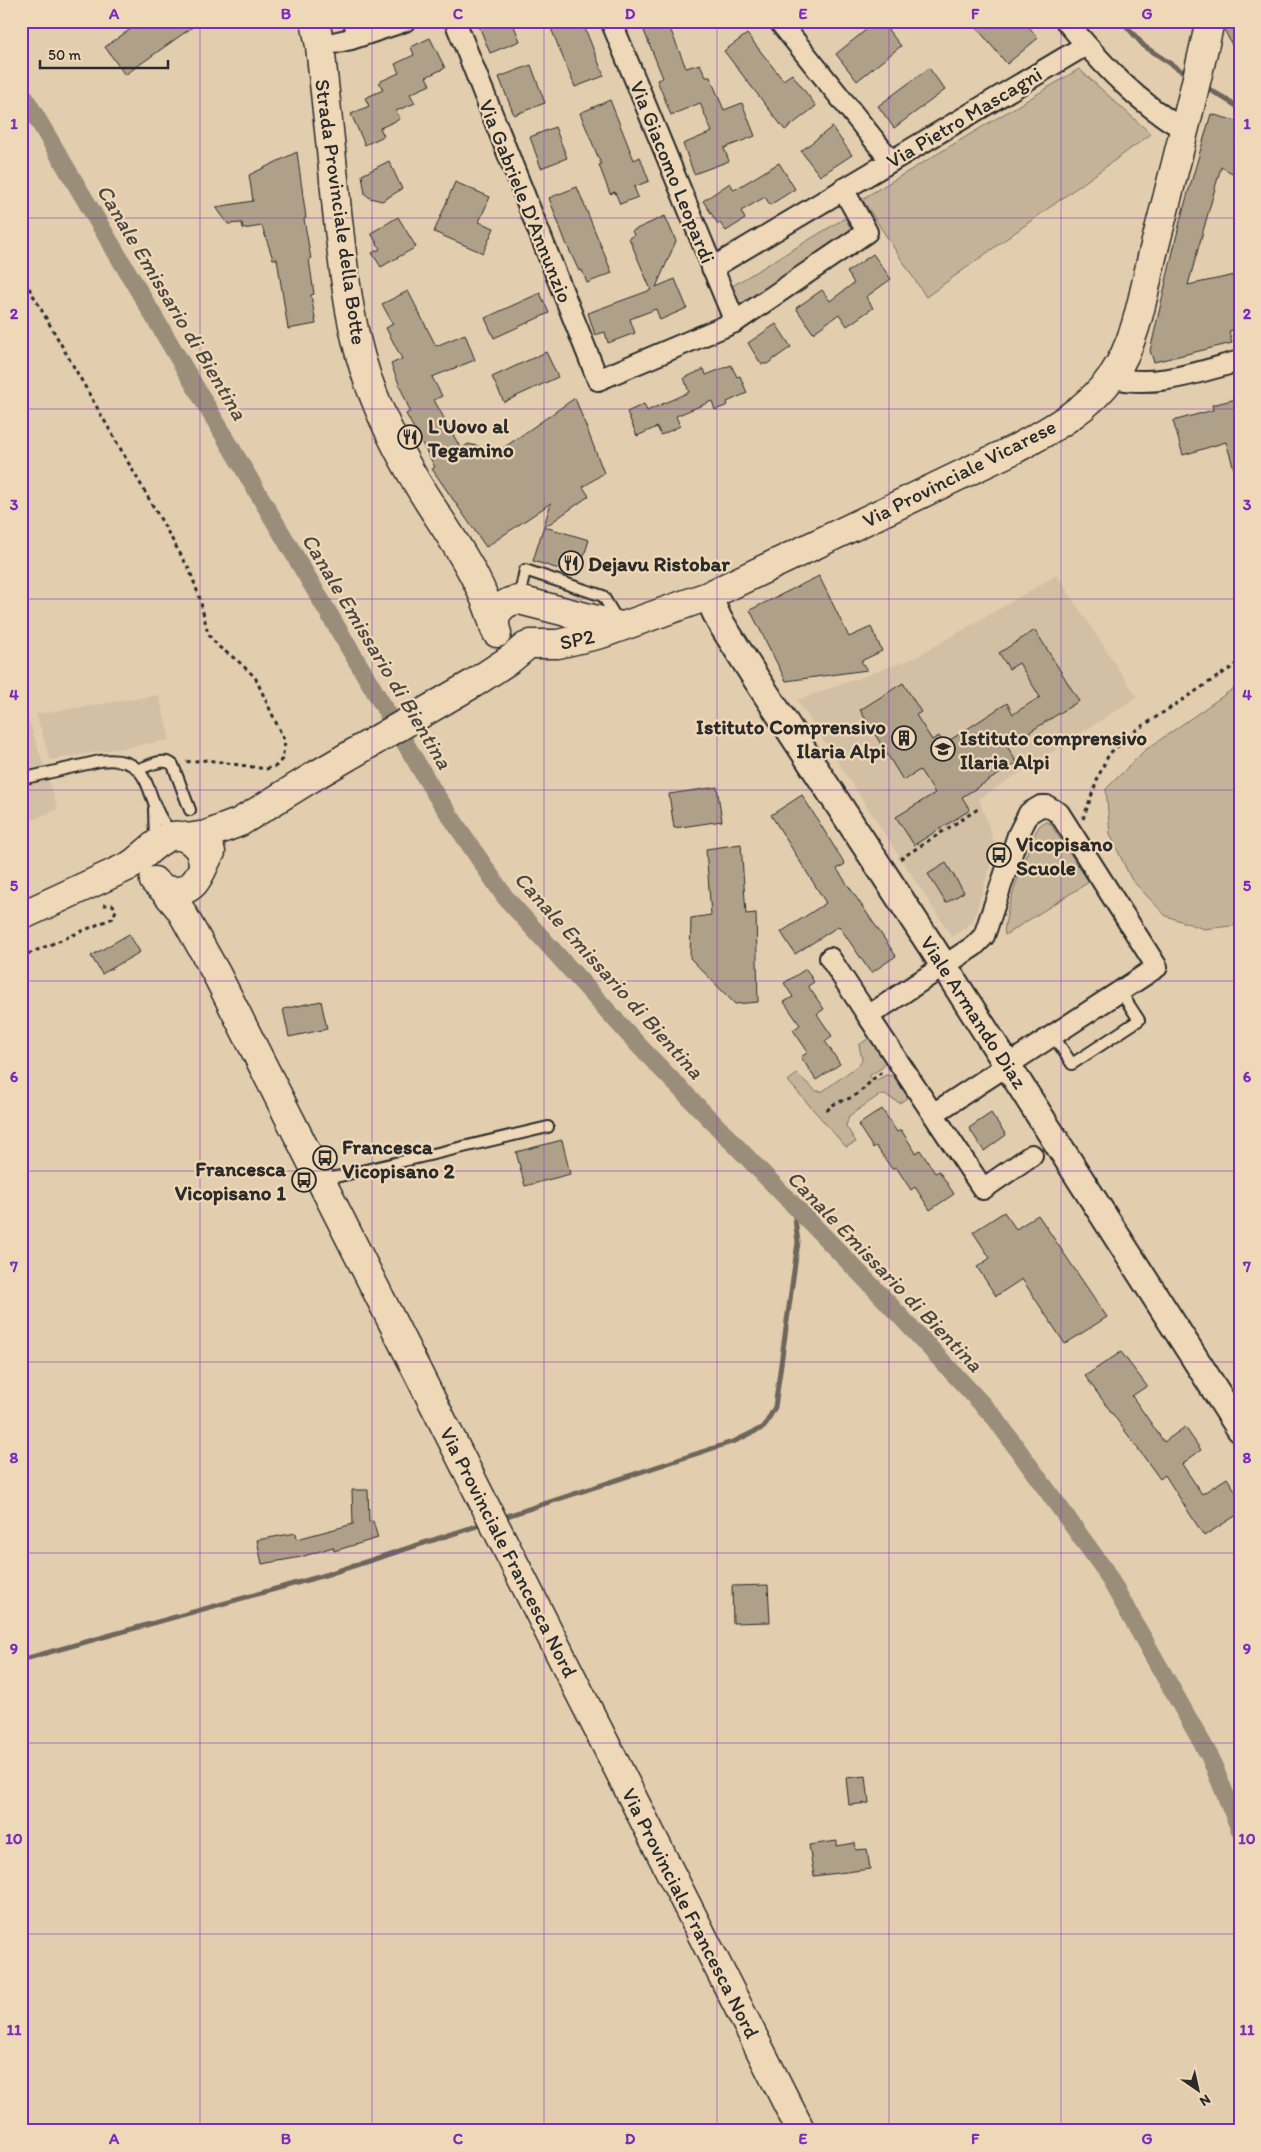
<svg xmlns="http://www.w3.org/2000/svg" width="1261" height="2152" font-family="Itim,sans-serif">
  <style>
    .built { fill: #d3c0a4 }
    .green { fill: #c4b399; stroke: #786f62 }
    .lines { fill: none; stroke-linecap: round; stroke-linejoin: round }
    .stream { stroke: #6e665a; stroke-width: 5 }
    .canal { stroke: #9a8d7a; stroke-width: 18 }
    .building { fill: #afa08a; stroke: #2b2b2b }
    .service-casing { stroke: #2b2b2b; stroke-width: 14 }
    .minor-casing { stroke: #2b2b2b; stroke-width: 24 }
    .tertiary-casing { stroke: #2b2b2b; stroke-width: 30 }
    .secondary-casing { stroke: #2b2b2b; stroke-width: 31 }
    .path { stroke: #2b2b2b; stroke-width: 3; stroke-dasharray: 4 4; stroke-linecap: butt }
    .service { stroke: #eed8b7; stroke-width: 10 }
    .minor { stroke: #eed8b7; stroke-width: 20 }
    .tertiary { stroke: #eed8b7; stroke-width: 26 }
    .secondary { stroke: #eed8b7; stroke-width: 28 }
    .grid { fill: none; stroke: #7b2cbf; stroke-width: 1; stroke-opacity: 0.55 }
    .labels { text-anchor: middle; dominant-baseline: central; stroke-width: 4.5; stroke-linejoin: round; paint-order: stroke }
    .street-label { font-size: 21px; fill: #2b2b2b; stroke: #eed8b7 }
    .poi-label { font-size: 21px; font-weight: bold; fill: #2b2b2b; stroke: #eed8b7; text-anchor: start }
    .water-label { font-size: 22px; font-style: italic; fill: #4c4843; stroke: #eed8b7 }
    .neatline { fill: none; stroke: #7b2cbf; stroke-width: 2 }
    .grid-label { font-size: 16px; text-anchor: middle; font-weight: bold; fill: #7b2cbf }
  </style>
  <rect width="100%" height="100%" fill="#e2ceaf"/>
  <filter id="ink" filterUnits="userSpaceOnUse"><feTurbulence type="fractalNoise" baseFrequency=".02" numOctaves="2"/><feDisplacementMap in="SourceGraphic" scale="10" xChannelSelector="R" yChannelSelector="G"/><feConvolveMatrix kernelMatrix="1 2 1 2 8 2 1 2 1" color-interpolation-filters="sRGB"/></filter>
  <g filter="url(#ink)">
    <!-- built -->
    <g class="built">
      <path d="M 1057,575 L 1137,697 L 979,799 L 996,847 L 973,922 L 952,937 L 797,700 L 914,658 Z"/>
      <path d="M 159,695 L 170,740 L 50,760 L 36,714 Z"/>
      <path d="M 21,696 L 58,809 L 21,825 Z"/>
    </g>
    <!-- green -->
    <g class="green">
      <path d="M 1079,69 L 1151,134 L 926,297 L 862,199 Z"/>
      <path d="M 845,218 L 853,232 L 741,310 L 729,288 Z"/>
      <path d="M 1240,684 L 1240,925 L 1204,929 L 1166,916 L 1131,879 L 1110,834 L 1106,789 L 1144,751 Z"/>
      <path d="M 1045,822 L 1050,823 L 1053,828 L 1089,882 L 1005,935 C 1000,923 1029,844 1037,830 C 1039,826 1041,824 1045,822 Z"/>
      <path d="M 869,1038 L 885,1061 L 883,1067 L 869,1076 L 875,1081 L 886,1075 L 893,1076 L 908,1097 L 900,1103 L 885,1095 L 878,1096 L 849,1116 L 846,1126 L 856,1142 L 846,1147 L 788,1081 L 797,1074 L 816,1091 L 823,1091 L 860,1064 L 862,1059 L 859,1045 Z"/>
    </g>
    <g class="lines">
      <!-- stream -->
      <g class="stream">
        <path d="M 1122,21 L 1144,46 L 1189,76"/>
        <path d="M 1204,86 L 1240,108"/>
        <path d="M 501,1518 L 735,1441 L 764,1427 L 775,1407 L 798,1242 L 793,1204"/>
        <path d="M 21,1660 L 322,1576 L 486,1523"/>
      </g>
      <!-- canal -->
      <path class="canal" d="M 21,91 L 434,792 L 505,897 L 641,1048 L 875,1289 L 995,1418 L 1104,1569 L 1209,1755 L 1240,1830"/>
    </g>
    <!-- building -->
    <g class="building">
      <path d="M 142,21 L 201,21 L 125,75 L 105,47 Z"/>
      <path d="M 477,21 L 512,21 L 520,41 L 490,53 Z"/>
      <path d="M 548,21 L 582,21 L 604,76 L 575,87 Z"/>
      <path d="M 640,21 L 667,21 L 686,68 L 700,64 L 706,77 L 710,77 L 724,110 L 742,103 L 755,136 L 724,148 L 729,161 L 694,174 L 683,144 L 712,132 L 700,103 L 671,115 L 657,80 L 663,78 Z"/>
      <path d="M 877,21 L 881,21 L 901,46 L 857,81 L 836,54 Z"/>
      <path d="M 971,21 L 1024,21 L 1038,38 L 1007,64 Z"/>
      <path d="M 1240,21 L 1240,61 L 1224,29 Z"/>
      <path d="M 747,34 L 783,80 L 792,74 L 816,106 L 785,130 L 724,51 Z"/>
      <path d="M 430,38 L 445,68 L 426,77 L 430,85 L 410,94 L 415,103 L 396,111 L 400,119 L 380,128 L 384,136 L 365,145 L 351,114 L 369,106 L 365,98 L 383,90 L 379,82 L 399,73 L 395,64 L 414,55 L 411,47 Z"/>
      <path d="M 531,65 L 545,103 L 514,115 L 499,77 Z"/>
      <path d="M 929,68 L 945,90 L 894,128 L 878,106 Z"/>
      <path d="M 610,100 L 634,160 L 640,157 L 649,181 L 634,187 L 638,197 L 620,204 L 615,192 L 610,194 L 599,165 L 601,164 L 580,113 Z"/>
      <path d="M 1211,114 L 1240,122 L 1240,177 L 1221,167 L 1188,285 L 1240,274 L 1240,328 L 1229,331 L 1232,343 L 1154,362 L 1150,351 L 1181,217 Z"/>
      <path d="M 555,127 L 567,158 L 541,168 L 530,137 Z"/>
      <path d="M 832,127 L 852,155 L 820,176 L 801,151 Z"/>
      <path d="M 297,152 L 306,218 L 304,219 L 311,259 L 309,259 L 314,294 L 311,295 L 316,324 L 288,329 L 277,259 L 273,259 L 262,226 L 243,229 L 242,223 L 228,224 L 216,207 L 253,201 L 249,175 Z"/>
      <path d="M 389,161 L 402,189 L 382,201 L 370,198 L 365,194 L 362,175 Z"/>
      <path d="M 779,163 L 795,189 L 770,205 L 765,197 L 741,211 L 745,219 L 726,231 L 720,223 L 718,224 L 703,201 L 730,183 L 734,190 Z"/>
      <path d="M 455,182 L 490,197 L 479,222 L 494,228 L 483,253 L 434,232 Z"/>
      <path d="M 577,187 L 612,273 L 587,283 L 582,270 L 579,271 L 566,243 L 549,198 Z"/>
      <path d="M 665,216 L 676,241 L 656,287 L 675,279 L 687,308 L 660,320 L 656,309 L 630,319 L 635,333 L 608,343 L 605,332 L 595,335 L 588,313 L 651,290 L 629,238 L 634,235 L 632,231 Z"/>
      <path d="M 398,217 L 416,247 L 381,267 L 372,253 L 380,249 L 371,233 Z"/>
      <path d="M 873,254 L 891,279 L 866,297 L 873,308 L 847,326 L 839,314 L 813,333 L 796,308 L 822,290 L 830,301 L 854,283 L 847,272 Z"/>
      <path d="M 408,291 L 436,346 L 465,334 L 475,360 L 432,377 L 442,396 L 434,400 L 461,449 L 468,444 L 481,447 L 489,458 L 575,398 L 604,473 L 583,487 L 589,496 L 545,527 L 589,540 L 578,575 L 533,561 L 551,503 L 486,547 L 432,469 L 435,467 L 406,414 L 410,411 L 391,364 L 402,359 L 386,328 L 393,324 L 382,304 Z"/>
      <path d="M 540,293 L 549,313 L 494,338 L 485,318 Z"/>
      <path d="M 776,324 L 791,347 L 767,364 L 761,364 L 748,343 Z"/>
      <path d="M 546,352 L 558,377 L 504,402 L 492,377 Z"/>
      <path d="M 731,365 L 737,377 L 740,376 L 747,393 L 727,402 L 728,405 L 715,410 L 712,401 L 676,416 L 680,426 L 661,435 L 657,427 L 637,436 L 627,412 L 644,404 L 647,411 L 689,392 L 684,378 L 704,369 L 706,375 Z"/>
      <path d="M 1240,398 L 1240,476 L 1236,476 L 1226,442 L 1183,455 L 1173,421 L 1213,410 L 1212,405 Z"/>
      <path d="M 819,576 L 849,637 L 871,627 L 882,651 L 861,661 L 867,670 L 786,681 L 750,610 Z"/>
      <path d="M 1035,630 L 1079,701 L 1007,746 L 1017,763 L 962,797 L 970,810 L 914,845 L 896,817 L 935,793 L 920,770 L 903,780 L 860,710 L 903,683 L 921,712 L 916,715 L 932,740 L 939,736 L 944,744 L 1007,703 L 1013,714 L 1040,697 L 1019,663 L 1009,669 L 999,653 Z"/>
      <path d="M 717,787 L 722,821 L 674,828 L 669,794 Z"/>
      <path d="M 802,795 L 845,864 L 837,869 L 896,956 L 871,973 L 839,926 L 795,954 L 781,932 L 826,903 L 771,815 Z"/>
      <path d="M 741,844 L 746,914 L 756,913 L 758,1002 L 735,1004 L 690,958 L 691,918 L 711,915 L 706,849 Z"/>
      <path d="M 946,863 L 964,892 L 946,903 L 928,874 Z"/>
      <path d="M 129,934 L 140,952 L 102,974 L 91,956 Z"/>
      <path d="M 806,969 L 814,982 L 808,986 L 824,1009 L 817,1014 L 832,1036 L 825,1041 L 840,1064 L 816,1080 L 801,1057 L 808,1052 L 793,1030 L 800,1025 L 784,1002 L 793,997 L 784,983 Z"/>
      <path d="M 321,1001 L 327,1029 L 289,1037 L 283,1009 Z"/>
      <path d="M 882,1109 L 897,1132 L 901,1130 L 916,1153 L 920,1150 L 935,1173 L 939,1171 L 954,1194 L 930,1210 L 915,1187 L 911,1190 L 896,1167 L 892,1169 L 876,1146 L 873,1148 L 858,1125 Z"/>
      <path d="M 991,1113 L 1006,1135 L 984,1151 L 969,1128 Z"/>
      <path d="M 562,1140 L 570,1174 L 525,1186 L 516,1152 Z"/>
      <path d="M 1004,1212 L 1016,1229 L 1038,1215 L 1107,1317 L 1065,1344 L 1022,1279 L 996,1296 L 977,1267 L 990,1258 L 973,1232 Z"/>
      <path d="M 1121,1352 L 1147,1386 L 1132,1396 L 1164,1442 L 1185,1427 L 1201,1450 L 1182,1464 L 1202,1494 L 1227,1478 L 1240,1498 L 1240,1513 L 1204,1536 L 1165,1475 L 1160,1479 L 1085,1376 Z"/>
      <path d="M 352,1490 L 368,1490 L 369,1522 L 373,1521 L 378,1538 L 334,1551 L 333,1547 L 301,1557 L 262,1564 L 257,1540 L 296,1533 L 297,1539 L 353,1524 Z"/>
      <path d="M 768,1585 L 770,1622 L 733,1623 L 732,1586 Z"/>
      <path d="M 866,1776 L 869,1803 L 849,1805 L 846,1778 Z"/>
      <path d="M 837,1841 L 837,1846 L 855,1843 L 856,1850 L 867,1849 L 870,1869 L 814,1876 L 809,1845 Z"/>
    </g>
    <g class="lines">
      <!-- service casing -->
      <g class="service-casing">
        <g id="service">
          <path d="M 350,21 L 351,39"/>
          <path d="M 519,599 L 525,570 L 603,596 L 618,621"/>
          <path d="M 139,769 C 149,766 164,757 173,765 L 190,810"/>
          <path d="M 21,779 L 100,761 C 160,754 140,804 174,834"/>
          <path d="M 154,809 L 155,841"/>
          <path d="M 1053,1035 L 1072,1064 L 1139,1020 L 1120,991"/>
          <path d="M 323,1180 L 548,1127"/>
        </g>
      </g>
      <!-- minor casing -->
      <g class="minor-casing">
        <g id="minor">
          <path d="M 455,21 L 598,380 L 735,322 L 867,232 L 843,189"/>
          <path d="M 611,21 L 735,322"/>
          <path d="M 779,21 L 891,161"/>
          <path d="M 1066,21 C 1101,63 1137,103 1185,130"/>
          <path d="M 320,46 L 351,39 L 405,21"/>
          <path d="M 712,268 L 1086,45"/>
          <path d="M 1111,377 C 1154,389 1198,372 1240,361"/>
          <path d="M 1041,806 L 1047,806 L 1059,813 L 1157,967 L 933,1114 L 868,1016 L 974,946 L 984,936 L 1018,835 L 1029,813 Z"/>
          <path d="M 830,958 L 868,1016"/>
          <path d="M 933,1114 L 983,1189 L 1032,1155"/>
        </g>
      </g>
      <!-- tertiary casing -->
      <g class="tertiary-casing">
        <path id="tertiary" d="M 708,596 L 719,620 L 755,677 L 935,952 L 1240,1429"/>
      </g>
      <!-- secondary casing -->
      <g class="secondary-casing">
        <g id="secondary">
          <path d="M 315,21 L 320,46 C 326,101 332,156 337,211 C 344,273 350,338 374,396 C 387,430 404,462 423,493 C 451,538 482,578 495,629"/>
          <path d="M 497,633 C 490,616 502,601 519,600 L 621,626"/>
          <path d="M 531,644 L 558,644 L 601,634 L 708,596 L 1017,448 C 1051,430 1090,408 1113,375 C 1137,340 1143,294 1153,253 C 1173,176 1193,99 1210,21"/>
          <path d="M 186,838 L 206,835 L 240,822 L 316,775 L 474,683 L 512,658 L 525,647"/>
          <path d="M 154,881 C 160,888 167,891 175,891 C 199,891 201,867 211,852"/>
          <path d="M 163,889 L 180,909 L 216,973 L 801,2131"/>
          <path d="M 21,916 L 129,866 C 148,855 168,822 192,842 C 200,848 203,857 203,866"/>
        </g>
      </g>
      <!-- path -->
      <g class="path">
        <path d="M 21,274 L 190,571 L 200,599 L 208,634 L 219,647 L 238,661 L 255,677 L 285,742 L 282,759 L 276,766 L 266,769 L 207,760 L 184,762"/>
        <path d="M 1083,819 L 1099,775 L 1109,754 L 1135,731 L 1240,662"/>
        <path d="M 900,859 L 978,809"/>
        <path d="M 21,957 L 113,918 L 116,910 L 113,905 L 100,905"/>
        <path d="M 827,1111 C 835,1099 847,1102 857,1094 C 868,1086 872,1078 884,1071"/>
      </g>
      <!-- service -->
      <use href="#service" class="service"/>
      <!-- minor -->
      <use href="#minor" class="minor"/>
      <!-- tertiary -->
      <use href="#tertiary" class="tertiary"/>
      <!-- secondary -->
      <use href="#secondary" class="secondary"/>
    </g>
  </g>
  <!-- grid -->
  <path class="grid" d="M 200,21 L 200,2131M 372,21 L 372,2131M 544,21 L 544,2131M 717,21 L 717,2131M 889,21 L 889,2131M 1061,21 L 1061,2131M 21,218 L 1240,218M 21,409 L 1240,409M 21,599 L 1240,599M 21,790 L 1240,790M 21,981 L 1240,981M 21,1171 L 1240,1171M 21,1362 L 1240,1362M 21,1553 L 1240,1553M 21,1743 L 1240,1743M 21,1934 L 1240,1934"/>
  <!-- icons -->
  <defs>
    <g id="restaurant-ring" transform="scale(1.25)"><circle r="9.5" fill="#eed8b7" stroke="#2b2b2b" stroke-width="1.5"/><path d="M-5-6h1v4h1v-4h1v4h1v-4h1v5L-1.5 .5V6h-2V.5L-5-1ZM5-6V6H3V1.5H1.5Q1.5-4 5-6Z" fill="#2b2b2b"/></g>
    <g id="building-ring" transform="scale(1.25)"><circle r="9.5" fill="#eed8b7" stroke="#2b2b2b" stroke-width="1.5"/><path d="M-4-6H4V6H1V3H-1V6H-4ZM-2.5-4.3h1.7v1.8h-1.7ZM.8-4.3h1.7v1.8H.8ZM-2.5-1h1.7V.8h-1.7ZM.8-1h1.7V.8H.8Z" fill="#2b2b2b"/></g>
    <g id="school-ring" transform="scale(1.25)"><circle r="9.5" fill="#eed8b7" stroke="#2b2b2b" stroke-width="1.5"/><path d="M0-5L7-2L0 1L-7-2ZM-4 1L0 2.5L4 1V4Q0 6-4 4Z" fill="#2b2b2b"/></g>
    <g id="bus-ring" transform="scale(1.25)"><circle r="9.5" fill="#eed8b7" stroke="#2b2b2b" stroke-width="1.5"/><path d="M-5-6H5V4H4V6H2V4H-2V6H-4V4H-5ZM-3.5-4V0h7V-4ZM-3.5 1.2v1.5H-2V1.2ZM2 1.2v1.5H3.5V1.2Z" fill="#2b2b2b"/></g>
  </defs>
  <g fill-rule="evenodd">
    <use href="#restaurant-ring" x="410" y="437"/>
    <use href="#restaurant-ring" x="571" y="563"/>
    <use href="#building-ring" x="904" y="738"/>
    <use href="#school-ring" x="943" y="749"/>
    <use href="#bus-ring" x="999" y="855"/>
    <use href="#bus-ring" x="325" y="1158"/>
    <use href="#bus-ring" x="304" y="1180"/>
  </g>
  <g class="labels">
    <!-- street labels -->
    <g class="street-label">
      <text transform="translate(964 117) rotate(-31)">Via Pietro Mascagni</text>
      <text transform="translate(673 172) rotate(68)">Via Giacomo Leopardi</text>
      <text transform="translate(526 201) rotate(68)">Via Gabriele D'Annunzio</text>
      <text transform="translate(341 212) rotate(82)">Strada Provinciale della Botte</text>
      <text transform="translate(959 473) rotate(-27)">Via Provinciale Vicarese</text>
      <text transform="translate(577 639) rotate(-12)">SP2</text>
      <text transform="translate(974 1012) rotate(57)">Viale Armando Diaz</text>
      <text transform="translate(509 1552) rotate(63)">Via Provinciale Francesca Nord</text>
      <text transform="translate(691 1913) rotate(63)">Via Provinciale Francesca Nord</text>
    </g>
    <!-- poi labels -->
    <g class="poi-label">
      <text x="428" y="425">L'Uovo al<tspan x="428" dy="24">Tegamino</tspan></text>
      <text x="588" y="563">Dejavu Ristobar</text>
      <text x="886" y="726" text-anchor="end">Istituto Comprensivo<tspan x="886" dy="24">Ilaria Alpi</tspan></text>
      <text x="960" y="737">Istituto comprensivo<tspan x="960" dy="24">Ilaria Alpi</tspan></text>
      <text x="1016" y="843">Vicopisano<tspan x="1016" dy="24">Scuole</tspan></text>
      <text x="342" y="1146">Francesca<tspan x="342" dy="24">Vicopisano 2</tspan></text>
      <text x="286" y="1168" text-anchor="end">Francesca<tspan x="286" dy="24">Vicopisano 1</tspan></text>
    </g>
    <!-- water labels -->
    <g class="water-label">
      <text transform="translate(172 302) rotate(59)">Canale Emissario di Bientina</text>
      <text transform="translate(377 651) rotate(59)">Canale Emissario di Bientina</text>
      <text transform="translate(609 975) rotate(48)">Canale Emissario di Bientina</text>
      <text transform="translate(885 1271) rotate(46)">Canale Emissario di Bientina</text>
    </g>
  </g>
  <!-- margin -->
  <rect width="1261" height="2152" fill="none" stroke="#eed8b7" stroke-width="55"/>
  <!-- north arrow -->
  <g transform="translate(1198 2090) rotate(146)" stroke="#eed8b7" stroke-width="4" paint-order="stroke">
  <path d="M0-4L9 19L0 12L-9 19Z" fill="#2b2b2b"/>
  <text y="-8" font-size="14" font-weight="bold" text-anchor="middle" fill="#2b2b2b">N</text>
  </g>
  <!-- scale -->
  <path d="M40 60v8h128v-8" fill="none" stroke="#2b2b2b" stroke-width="2.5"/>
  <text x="48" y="60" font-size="15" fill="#2b2b2b" stroke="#eed8b7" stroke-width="4" paint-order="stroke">50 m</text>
  <rect x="28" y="28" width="1206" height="2096" class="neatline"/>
  <g class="grid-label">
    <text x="114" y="19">A</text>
    <text x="286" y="19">B</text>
    <text x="458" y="19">C</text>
    <text x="630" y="19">D</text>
    <text x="803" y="19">E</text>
    <text x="975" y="19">F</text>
    <text x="1147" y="19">G</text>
    <text x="14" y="129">1</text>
    <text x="1247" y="129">1</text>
    <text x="14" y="319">2</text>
    <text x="1247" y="319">2</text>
    <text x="14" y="510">3</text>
    <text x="1247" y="510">3</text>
    <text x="14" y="700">4</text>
    <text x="1247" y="700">4</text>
    <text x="14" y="891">5</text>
    <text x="1247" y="891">5</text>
    <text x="14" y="1082">6</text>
    <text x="1247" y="1082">6</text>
    <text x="14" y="1272">7</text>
    <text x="1247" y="1272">7</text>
    <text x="14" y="1463">8</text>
    <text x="1247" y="1463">8</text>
    <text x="14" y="1654">9</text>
    <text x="1247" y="1654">9</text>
    <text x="14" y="1844">10</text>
    <text x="1247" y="1844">10</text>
    <text x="14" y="2035">11</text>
    <text x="1247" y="2035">11</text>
    <text x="114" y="2144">A</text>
    <text x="286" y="2144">B</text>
    <text x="458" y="2144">C</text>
    <text x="630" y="2144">D</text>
    <text x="803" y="2144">E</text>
    <text x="975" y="2144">F</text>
    <text x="1147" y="2144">G</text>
  </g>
</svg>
